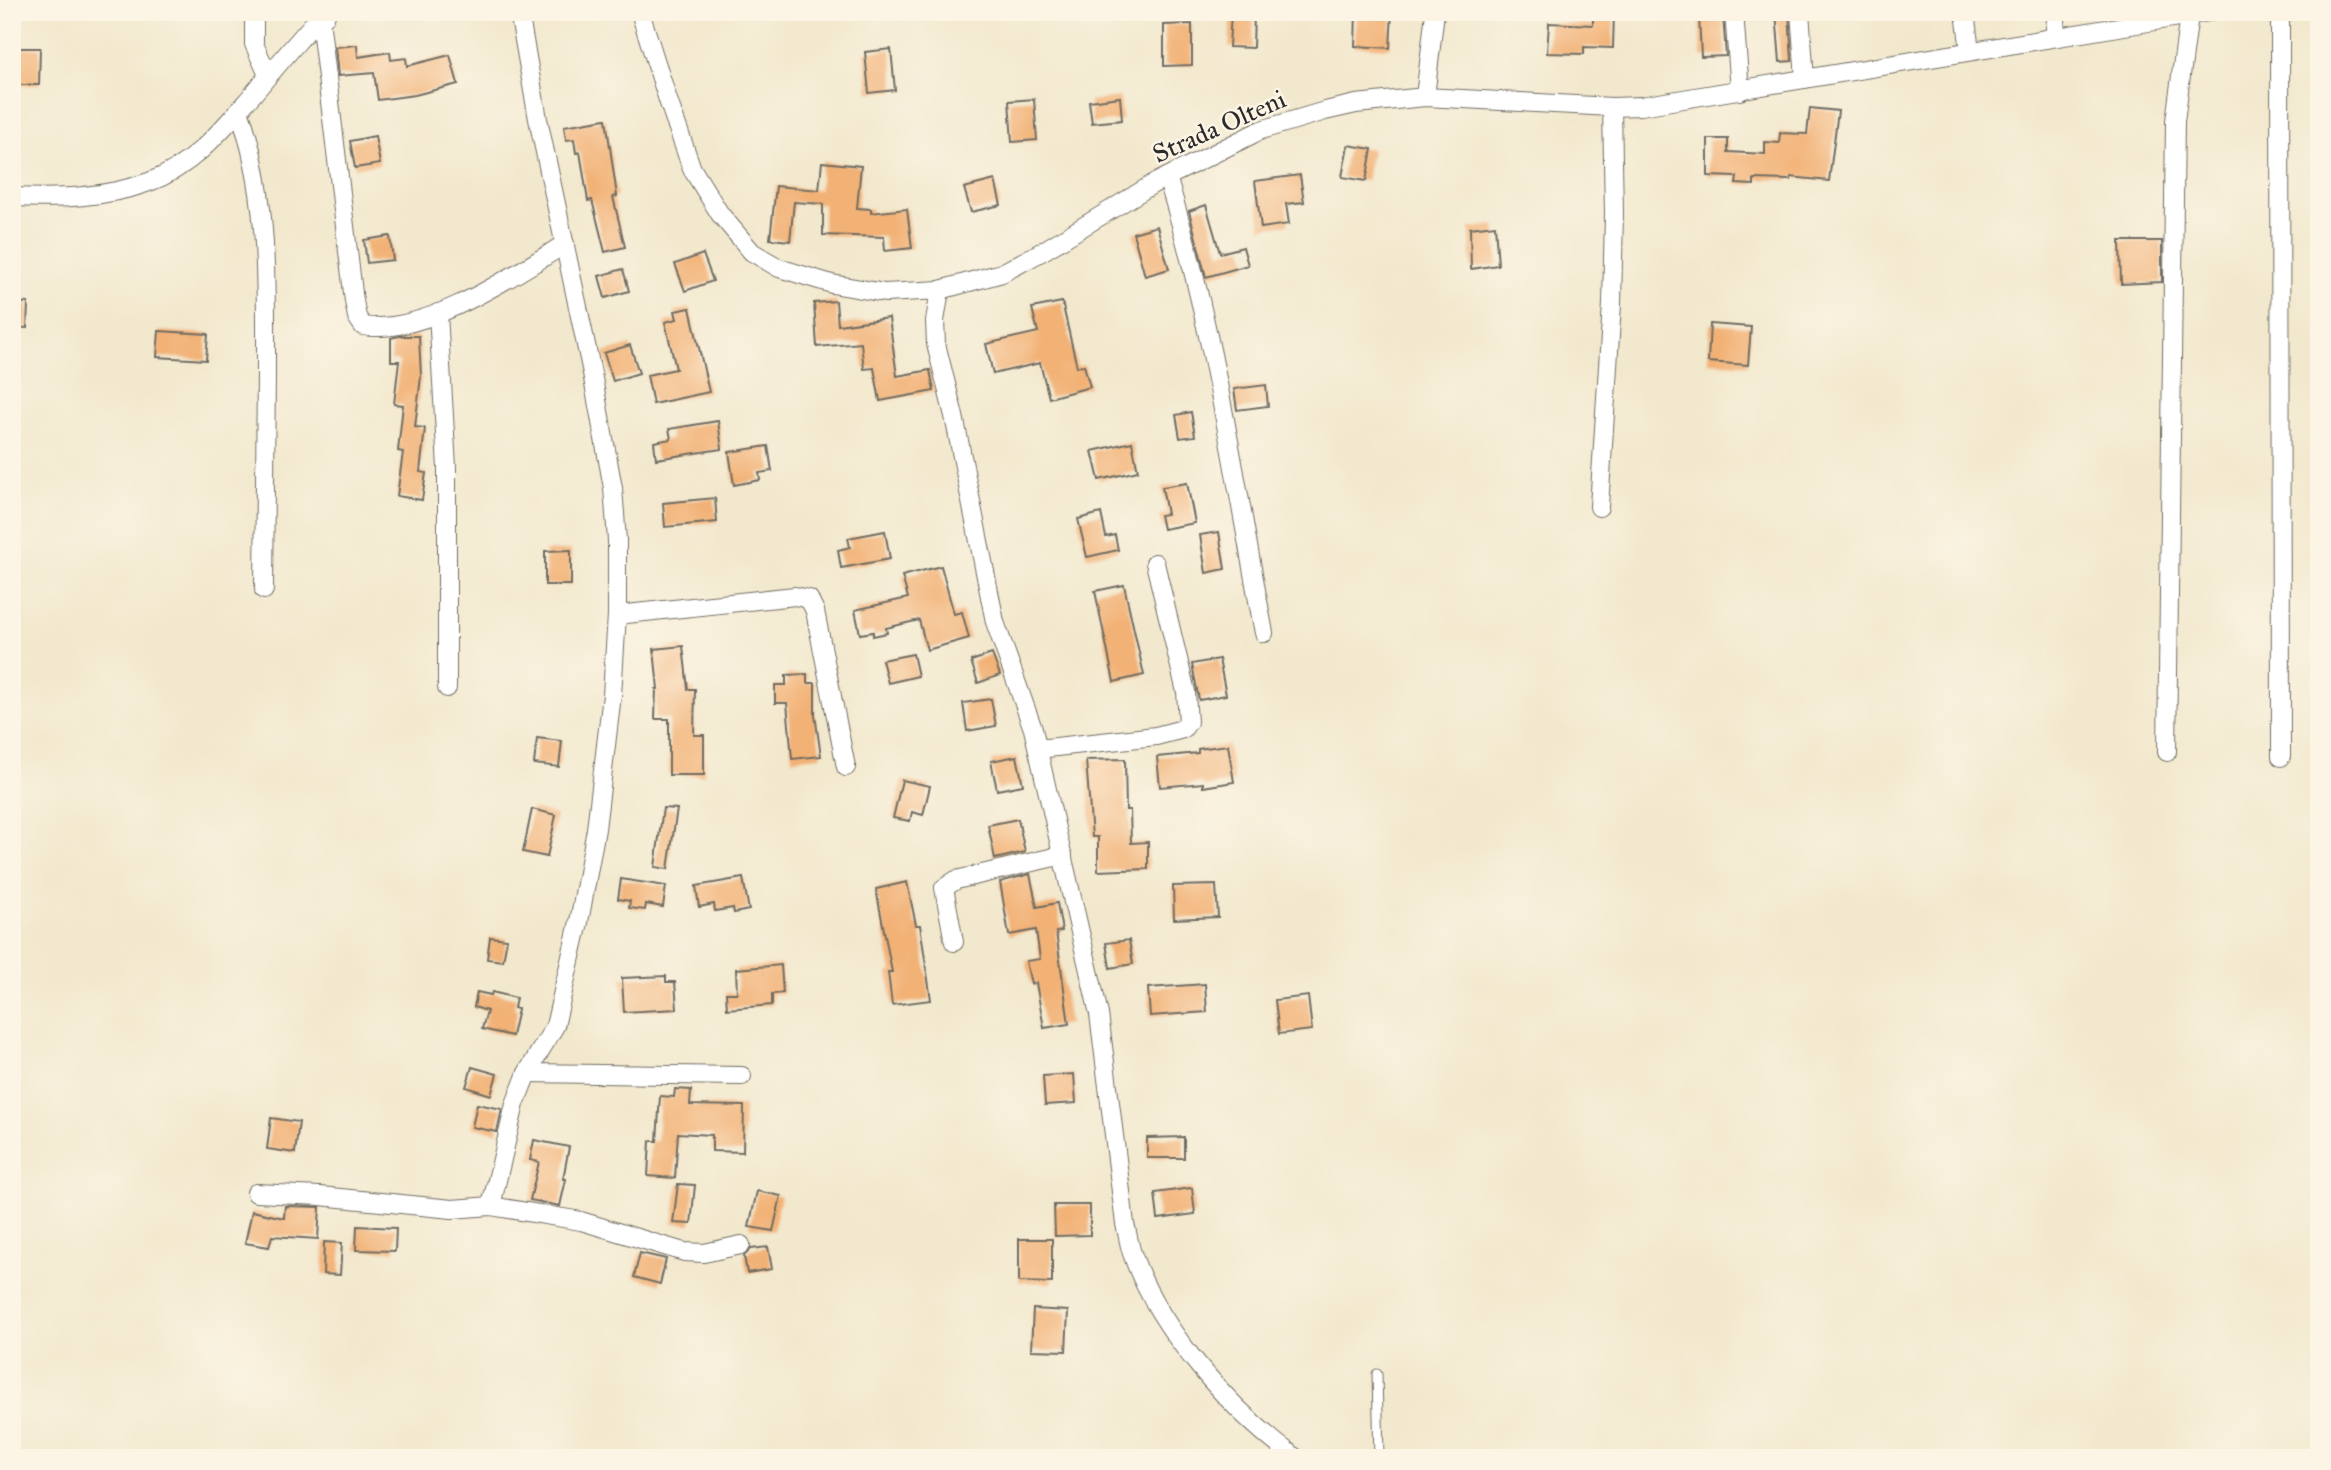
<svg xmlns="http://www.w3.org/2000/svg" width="2331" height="1470" font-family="'IM FELL Great Primer',serif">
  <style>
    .building { fill: #f2b175 }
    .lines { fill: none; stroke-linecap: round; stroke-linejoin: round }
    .service-casing { stroke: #716d64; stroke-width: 11 }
    .minor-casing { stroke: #716d64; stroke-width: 20 }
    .service { stroke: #fff; stroke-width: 9 }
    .minor { stroke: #fff; stroke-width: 18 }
    .labels { text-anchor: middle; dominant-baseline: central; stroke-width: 5; stroke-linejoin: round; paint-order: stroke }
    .street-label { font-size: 26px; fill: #2b2b2b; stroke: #fcf5e5 }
  </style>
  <rect width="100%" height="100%" fill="#fcf5e5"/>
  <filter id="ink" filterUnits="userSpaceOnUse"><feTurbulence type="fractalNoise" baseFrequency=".0143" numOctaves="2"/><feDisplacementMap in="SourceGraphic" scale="14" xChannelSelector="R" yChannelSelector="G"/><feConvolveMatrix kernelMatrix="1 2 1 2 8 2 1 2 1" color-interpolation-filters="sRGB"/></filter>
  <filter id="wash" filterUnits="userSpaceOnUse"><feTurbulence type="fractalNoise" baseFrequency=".00686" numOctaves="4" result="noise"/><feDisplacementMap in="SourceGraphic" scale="28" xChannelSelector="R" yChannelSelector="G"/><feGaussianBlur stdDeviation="1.57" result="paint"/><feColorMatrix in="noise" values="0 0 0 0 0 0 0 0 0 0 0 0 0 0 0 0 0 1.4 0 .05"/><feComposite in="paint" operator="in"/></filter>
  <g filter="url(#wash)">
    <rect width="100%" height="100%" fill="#f2e8cd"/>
    <g id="blocks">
      <!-- building -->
      <g class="building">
        <path d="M 1231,12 L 1254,12 L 1253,48 L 1229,47 Z"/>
        <path d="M 1356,12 L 1392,12 L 1390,48 L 1355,46 Z"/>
        <path d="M 1593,12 L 1614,12 L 1613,48 L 1584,47 L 1584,54 L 1547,53 L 1549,23 L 1593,25 Z"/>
        <path d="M 1776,12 L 1789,12 L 1792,61 L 1780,62 Z"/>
        <path d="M 1723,15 L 1726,56 L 1701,57 L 1699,16 Z"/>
        <path d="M 1192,24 L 1192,65 L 1164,66 L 1164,25 Z"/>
        <path d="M 357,45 L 358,57 L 390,52 L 391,60 L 406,58 L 407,66 L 450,55 L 458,84 L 415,95 L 378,100 L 374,73 L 338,76 L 335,47 Z"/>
        <path d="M 17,48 L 40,48 L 39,85 L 17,85 Z"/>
        <path d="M 891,49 L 895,90 L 869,93 L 865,52 Z"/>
        <path d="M 1120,97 L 1122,120 L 1092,123 L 1089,101 Z"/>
        <path d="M 1034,99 L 1037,140 L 1012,142 L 1009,101 Z"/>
        <path d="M 1810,108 L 1838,111 L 1829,181 L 1791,177 L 1791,180 L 1754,179 L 1754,185 L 1736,184 L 1737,177 L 1708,176 L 1708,139 L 1728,139 L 1728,152 L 1765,154 L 1765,142 L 1779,143 L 1780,133 L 1807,134 Z"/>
        <path d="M 606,119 L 617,196 L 613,197 L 625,247 L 605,252 L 592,200 L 588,201 L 580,152 L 576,153 L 574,139 L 566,140 L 564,126 Z"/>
        <path d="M 375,136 L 380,164 L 355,168 L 350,141 Z"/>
        <path d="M 1348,145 L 1372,149 L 1366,181 L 1342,177 Z"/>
        <path d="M 822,162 L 861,166 L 857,208 L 871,209 L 871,213 L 907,209 L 912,248 L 885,251 L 884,237 L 823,235 L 823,204 L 794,202 L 790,241 L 770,239 L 776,186 L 819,190 Z"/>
        <path d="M 1300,175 L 1304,202 L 1286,204 L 1289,224 L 1261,228 L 1255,181 Z"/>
        <path d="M 995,180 L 1001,205 L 971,212 L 964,188 Z"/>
        <path d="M 1206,205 L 1220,253 L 1243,247 L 1248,265 L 1206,277 L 1189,211 Z"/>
        <path d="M 1495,225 L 1498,265 L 1471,269 L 1470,228 Z"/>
        <path d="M 1157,226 L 1169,269 L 1145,276 L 1133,233 Z"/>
        <path d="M 390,236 L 393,260 L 367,263 L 364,240 Z"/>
        <path d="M 2120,241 L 2162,241 L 2162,282 L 2121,284 Z"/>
        <path d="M 703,254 L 713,281 L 685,291 L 675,264 Z"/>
        <path d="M 623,269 L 629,291 L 605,298 L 599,276 Z"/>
        <path d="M 836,301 L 838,325 L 889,318 L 897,376 L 930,370 L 934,391 L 880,401 L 874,368 L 864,369 L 861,343 L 817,347 L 814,303 Z"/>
        <path d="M 12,302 L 28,303 L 27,328 L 12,327 Z"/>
        <path d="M 1062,302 L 1077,367 L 1084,365 L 1090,387 L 1049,398 L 1040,363 L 993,374 L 986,344 L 1038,332 L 1032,308 Z"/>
        <path d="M 690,308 L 709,392 L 653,404 L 647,375 L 676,369 L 665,322 L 677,319 L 675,311 Z"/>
        <path d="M 1710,324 L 1751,327 L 1748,365 L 1708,362 Z"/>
        <path d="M 159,331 L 208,334 L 206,360 L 157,357 Z"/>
        <path d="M 399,336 L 419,336 L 421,376 L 415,427 L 425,428 L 420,472 L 426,473 L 422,500 L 397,496 L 403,452 L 398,451 L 403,405 L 394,404 L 399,361 L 391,361 L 391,338 Z"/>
        <path d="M 630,345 L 639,373 L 613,381 L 604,353 Z"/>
        <path d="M 1266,385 L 1268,406 L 1237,410 L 1234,389 Z"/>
        <path d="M 1191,412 L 1195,436 L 1180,438 L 1176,415 Z"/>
        <path d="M 718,421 L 722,449 L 656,459 L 654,442 L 671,439 L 669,429 Z"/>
        <path d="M 1132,442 L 1138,471 L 1099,480 L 1092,451 Z"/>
        <path d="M 768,446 L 772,471 L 759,473 L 760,480 L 734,485 L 729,452 Z"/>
        <path d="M 1187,483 L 1195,523 L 1163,529 L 1160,515 L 1167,514 L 1162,487 Z"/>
        <path d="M 715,498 L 717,522 L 665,527 L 663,503 Z"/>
        <path d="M 1101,513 L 1106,537 L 1115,535 L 1118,550 L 1087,557 L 1078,519 Z"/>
        <path d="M 885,531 L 890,559 L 841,568 L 838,550 L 850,547 L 848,538 Z"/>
        <path d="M 1219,532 L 1225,569 L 1206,573 L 1200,535 Z"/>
        <path d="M 571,550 L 571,585 L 545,585 L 545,551 Z"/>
        <path d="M 941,566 L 954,614 L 962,612 L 969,638 L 927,650 L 919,620 L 886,628 L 887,633 L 873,636 L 873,632 L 860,634 L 855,610 L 908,598 L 902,576 Z"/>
        <path d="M 1124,585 L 1144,675 L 1114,682 L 1095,591 Z"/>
        <path d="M 683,646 L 688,689 L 695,689 L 694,735 L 704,735 L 704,775 L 669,775 L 669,719 L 655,719 L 656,689 L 658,689 L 654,649 Z"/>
        <path d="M 913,654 L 918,676 L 888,683 L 882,660 Z"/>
        <path d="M 992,654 L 1000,675 L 978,683 L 971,661 Z"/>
        <path d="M 1219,659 L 1226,695 L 1199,700 L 1192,664 Z"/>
        <path d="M 807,674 L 807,683 L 815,683 L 815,715 L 821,756 L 792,759 L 787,703 L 775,703 L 775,685 L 786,685 L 786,675 Z"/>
        <path d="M 991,699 L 996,726 L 967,731 L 963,703 Z"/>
        <path d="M 537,738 L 562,741 L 559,767 L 534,764 Z"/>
        <path d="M 1228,745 L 1234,782 L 1203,787 L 1203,783 L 1160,787 L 1157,757 L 1198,753 L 1198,749 Z"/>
        <path d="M 1017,756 L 1023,785 L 997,790 L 991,761 Z"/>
        <path d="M 1125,759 L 1126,810 L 1130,810 L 1131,843 L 1148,842 L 1148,869 L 1098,871 L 1098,837 L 1092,837 L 1086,760 Z"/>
        <path d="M 902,780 L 930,786 L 923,815 L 912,812 L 910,821 L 893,818 Z"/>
        <path d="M 663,808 L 677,809 L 668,869 L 655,867 Z"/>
        <path d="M 532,809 L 556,815 L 547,857 L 523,852 Z"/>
        <path d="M 1018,819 L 1025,852 L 995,859 L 988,825 Z"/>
        <path d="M 1030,874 L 1037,907 L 1057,903 L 1062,931 L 1056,932 L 1069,1024 L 1044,1028 L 1036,983 L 1031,984 L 1026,961 L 1040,959 L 1036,930 L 1009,935 L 1000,882 Z"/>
        <path d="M 743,878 L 749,910 L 734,913 L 733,908 L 715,911 L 714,904 L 699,907 L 696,886 Z"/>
        <path d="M 621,879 L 666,886 L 663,907 L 646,904 L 645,910 L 629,908 L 630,901 L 618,899 Z"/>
        <path d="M 907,882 L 916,925 L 920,925 L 931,1000 L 892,1005 L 888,972 L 892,972 L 876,889 Z"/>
        <path d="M 1216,885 L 1218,917 L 1174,919 L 1173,886 Z"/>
        <path d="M 490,937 L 507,939 L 503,961 L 487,959 Z"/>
        <path d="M 1129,940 L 1133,964 L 1110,968 L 1106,943 Z"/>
        <path d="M 781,965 L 783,993 L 772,994 L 772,1005 L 727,1009 L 726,993 L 737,993 L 736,969 Z"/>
        <path d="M 666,976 L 666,982 L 675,982 L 677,1009 L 624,1012 L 622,978 Z"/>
        <path d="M 1205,984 L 1207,1012 L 1150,1016 L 1148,988 Z"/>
        <path d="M 477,992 L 491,995 L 492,992 L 516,998 L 514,1008 L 518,1009 L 512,1036 L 482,1029 L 487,1011 L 474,1007 Z"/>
        <path d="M 1308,996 L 1312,1030 L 1279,1034 L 1275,1000 Z"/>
        <path d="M 472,1067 L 497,1074 L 491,1095 L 466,1087 Z"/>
        <path d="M 1074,1074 L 1076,1103 L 1045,1105 L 1043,1076 Z"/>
        <path d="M 675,1089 L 691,1090 L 690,1105 L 744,1106 L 743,1152 L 712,1151 L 712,1135 L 678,1133 L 675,1178 L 648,1176 L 650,1141 L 657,1141 L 660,1096 L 674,1097 Z"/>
        <path d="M 477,1104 L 502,1109 L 497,1132 L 472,1127 Z"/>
        <path d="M 271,1118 L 299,1122 L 295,1153 L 267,1149 Z"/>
        <path d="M 1184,1137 L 1184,1158 L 1147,1158 L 1147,1138 Z"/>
        <path d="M 534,1140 L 569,1147 L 563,1179 L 566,1179 L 560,1206 L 530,1200 L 539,1162 L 530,1160 Z"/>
        <path d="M 678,1184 L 695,1185 L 691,1224 L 673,1223 Z"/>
        <path d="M 1192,1188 L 1195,1214 L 1158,1219 L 1155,1193 Z"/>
        <path d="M 757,1191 L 781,1196 L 773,1231 L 749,1227 Z"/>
        <path d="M 1054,1205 L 1090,1205 L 1090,1235 L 1055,1236 Z"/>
        <path d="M 285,1206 L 320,1207 L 318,1239 L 272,1236 L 269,1247 L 245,1243 L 252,1211 L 284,1218 Z"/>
        <path d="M 357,1226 L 396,1228 L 395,1251 L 356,1250 Z"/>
        <path d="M 1019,1239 L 1052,1239 L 1052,1283 L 1019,1282 Z"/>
        <path d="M 324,1242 L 342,1243 L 340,1275 L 323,1274 Z"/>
        <path d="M 768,1247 L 772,1269 L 747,1273 L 744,1256 L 751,1249 Z"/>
        <path d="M 640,1253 L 666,1259 L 660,1284 L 634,1277 Z"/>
        <path d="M 1033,1309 L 1068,1311 L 1066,1351 L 1031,1350 Z"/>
      </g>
    </g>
  </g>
  <g filter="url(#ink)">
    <use href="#blocks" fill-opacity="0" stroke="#716d64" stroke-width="2"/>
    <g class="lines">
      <!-- service casing -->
      <g class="service-casing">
        <path id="service" d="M 1377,1374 L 1379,1458"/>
      </g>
      <!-- minor casing -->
      <g class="minor-casing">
        <g id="minor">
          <path d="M 254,12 L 254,44 L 268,75"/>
          <path d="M 640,12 L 668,100 L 692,169 L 720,214 L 752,252 L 779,268 L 832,284 L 885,293 L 940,290 L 1002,273 L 1043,251 L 1153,184 L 1261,130 L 1325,111 L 1356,104 L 1425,97 L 1612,107 L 1641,106 L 2209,12"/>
          <path d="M 1734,12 L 1740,91"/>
          <path d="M 1800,12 L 1805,79"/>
          <path d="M 1965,12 L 1970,51"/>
          <path d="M 2280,12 L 2281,757"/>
          <path d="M 320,19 L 354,301 L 357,317 L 363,326 C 424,336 514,275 565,244"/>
          <path d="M 2054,37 L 2057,12"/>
          <path d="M 1425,97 L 1435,12"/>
          <path d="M 239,110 C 269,193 266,284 266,372 C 265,445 265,518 264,590"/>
          <path d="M 1167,177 C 1213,325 1235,480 1264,633"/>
          <path d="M 12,197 C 59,199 105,198 149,182 C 194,166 224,127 254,93 C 273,70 293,47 313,24 L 326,15"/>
          <path d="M 940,290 L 935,321 L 936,344 L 954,416 L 995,622 L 1033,729 L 1099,1014 L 1125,1224 C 1128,1235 1129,1246 1133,1256 C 1159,1330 1232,1412 1296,1458"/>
          <path d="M 438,313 L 447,468 L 447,688"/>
          <path d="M 1599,507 L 1612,304 L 1614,214 L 1612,107"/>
          <path d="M 617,615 L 795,596 L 809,599 L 815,611 L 846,767"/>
          <path d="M 1038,749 L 1156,736 L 1183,729 L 1188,722 L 1186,692 L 1155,563"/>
          <path d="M 2167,752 L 2175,121 L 2189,15"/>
          <path d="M 954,942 L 944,888 L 956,880 L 1063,855"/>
          <path d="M 527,1073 L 742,1076"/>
          <path d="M 256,1193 L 320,1196 L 452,1209 L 491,1206 L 581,1221 L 684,1252 L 704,1253 L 741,1245"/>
          <path d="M 491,1206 L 515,1104 L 527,1073 L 555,1026 L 579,922 L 596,829 L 612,695 L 617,615 L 617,540 L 613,488 L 592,373 L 538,119 L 519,12"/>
        </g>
      </g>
      <!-- service -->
      <use href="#service" class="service"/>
      <!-- minor -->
      <use href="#minor" class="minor"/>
    </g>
  </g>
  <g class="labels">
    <!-- street labels -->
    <g class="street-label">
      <text transform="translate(1219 126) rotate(-24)">Strada Olteni</text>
    </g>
  </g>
  <!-- margin -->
  <rect width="2331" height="1470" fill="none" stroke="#fcf5e5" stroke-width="42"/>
</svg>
